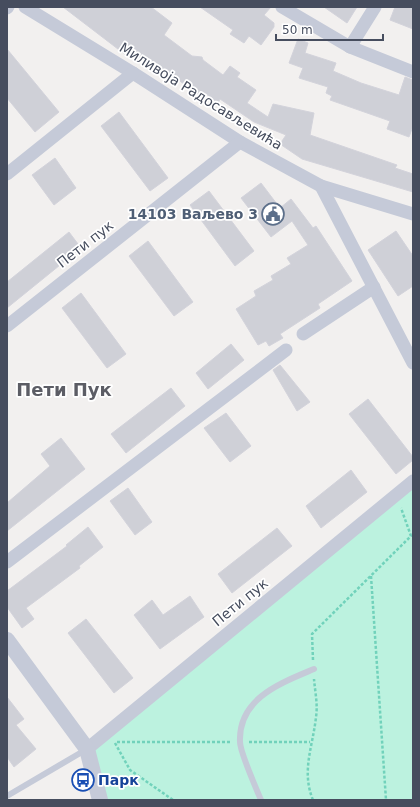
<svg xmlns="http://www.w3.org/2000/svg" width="420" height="807" font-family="'DejaVu Sans',sans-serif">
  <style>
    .green { fill: #bcf2df }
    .building { fill: #cfd0d7; stroke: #d3d3db }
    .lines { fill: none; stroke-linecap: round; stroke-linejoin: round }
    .path { stroke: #71d2bb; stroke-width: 2.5; stroke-dasharray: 3 2; stroke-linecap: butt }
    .service { stroke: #c5cad8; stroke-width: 6 }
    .minor { stroke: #c5cad8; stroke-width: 13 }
    .tertiary { stroke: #c5cad8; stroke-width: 16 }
    .labels { text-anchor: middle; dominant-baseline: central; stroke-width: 3.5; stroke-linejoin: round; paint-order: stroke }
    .street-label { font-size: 14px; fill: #464d5e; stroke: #fff }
    .service-label { font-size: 14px; font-weight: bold; fill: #4e5e75; stroke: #fff; text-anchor: end }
    .transit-label { font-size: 14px; font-weight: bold; fill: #164399; stroke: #fff; text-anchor: start }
    .district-label { font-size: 18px; font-weight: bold; fill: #5c5d65; stroke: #fff }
  </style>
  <rect width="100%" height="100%" fill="#f2f0ef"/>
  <!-- green -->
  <path class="green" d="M 413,481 L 413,800 L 100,800 L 87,749 Z"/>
  <!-- building -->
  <g class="building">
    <path d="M 63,7 L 151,7 L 172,23 L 164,35 L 192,56 L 202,57 L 203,60 L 223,75 L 230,66 L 240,73 L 237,77 L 256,90 L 247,103 L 268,117 L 273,104 L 314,113 L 310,135 L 397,165 L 395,168 L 413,174 L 413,192 L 302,159 L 280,144 L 286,135 L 254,122 L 220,99 L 218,103 L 205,93 L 202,97 L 163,69 L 161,73 L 135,54 L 131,59 Z"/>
    <path d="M 200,7 L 271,7 L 264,15 L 274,23 L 274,27 L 261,45 L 249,36 L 244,43 L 230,34 L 233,30 Z"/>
    <path d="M 324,7 L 357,7 L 347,23 Z"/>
    <path d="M 395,7 L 413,7 L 413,29 L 390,20 Z"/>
    <path d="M 298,39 L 308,43 L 305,53 L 336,63 L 333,71 L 361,83 L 399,95 L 405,77 L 413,80 L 413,126 L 409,137 L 387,129 L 390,121 L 330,100 L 332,96 L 326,93 L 328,87 L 299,78 L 303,68 L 289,63 Z"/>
    <path d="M 7,49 L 59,112 L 35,132 L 7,98 Z"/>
    <path d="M 119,112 L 168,178 L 150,191 L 101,126 Z"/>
    <path d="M 55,158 L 76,188 L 54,205 L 32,175 Z"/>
    <path d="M 261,183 L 280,208 L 291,199 L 313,228 L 316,226 L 352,281 L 318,304 L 320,308 L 280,334 L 283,338 L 269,346 L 266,341 L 258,345 L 236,309 L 256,296 L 254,291 L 273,280 L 271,276 L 291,264 L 287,258 L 308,245 L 292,221 L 271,237 L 241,198 Z"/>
    <path d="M 209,191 L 254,251 L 235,266 L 190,205 Z"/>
    <path d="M 396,231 L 413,256 L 413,286 L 398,296 L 368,250 Z"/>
    <path d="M 69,232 L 81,248 L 7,308 L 7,282 Z"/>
    <path d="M 148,241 L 193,302 L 174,316 L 129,256 Z"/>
    <path d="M 81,293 L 126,354 L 107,368 L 62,308 Z"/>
    <path d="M 231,344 L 244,360 L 208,389 L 196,373 Z"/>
    <path d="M 280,365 L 310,402 L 297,411 L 273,370 Z"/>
    <path d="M 171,388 L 185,406 L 126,453 L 111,434 Z"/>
    <path d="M 368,399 L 413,457 L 413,460 L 396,474 L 349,414 Z"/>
    <path d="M 226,413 L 251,446 L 230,462 L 204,428 Z"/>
    <path d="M 61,438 L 85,469 L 7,531 L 7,503 L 50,466 L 41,454 Z"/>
    <path d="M 351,470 L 367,492 L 321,528 L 306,506 Z"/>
    <path d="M 128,488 L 152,522 L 135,535 L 110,501 Z"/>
    <path d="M 88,527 L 103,547 L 79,566 L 80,568 L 26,608 L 34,619 L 22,628 L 7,607 L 7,591 L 67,546 L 66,545 Z"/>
    <path d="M 277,528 L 292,546 L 232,593 L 218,574 Z"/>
    <path d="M 190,596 L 204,617 L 160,649 L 134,615 L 152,600 L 163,615 Z"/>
    <path d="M 86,619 L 133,678 L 114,693 L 68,633 Z"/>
    <path d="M 7,697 L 24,719 L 16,725 L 36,749 L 14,767 L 7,757 Z"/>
  </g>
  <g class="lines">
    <!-- path -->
    <g class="path">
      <path d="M 371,576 L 386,800"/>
      <path d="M 313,660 L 312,634 L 411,536 L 401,508"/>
      <path d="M 117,742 L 232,742"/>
      <path d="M 249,742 L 310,742"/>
      <path d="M 115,743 L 130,770 L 173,800"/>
      <path d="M 313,800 C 301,771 313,746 316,717 C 318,705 315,691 314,679"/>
    </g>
    <!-- service -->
    <g class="service">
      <path d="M 7,796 L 87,749"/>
      <path d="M 261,800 C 256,788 240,752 240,742 C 238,698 281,683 314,669"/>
    </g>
    <!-- minor -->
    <g class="minor">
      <path d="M 25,7 L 133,73 L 240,142 L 321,186 L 413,214"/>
      <path d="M 282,7 L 350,47 L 413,72"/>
      <path d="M 7,8 L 8,7"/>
      <path d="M 350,47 L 375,7"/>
      <path d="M 7,174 L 133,73"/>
      <path d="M 321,186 L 413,363"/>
      <path d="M 7,326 L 240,142"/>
      <path d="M 303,334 L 374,287"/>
      <path d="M 7,562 L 286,350"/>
      <path d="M 87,749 L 413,481"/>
    </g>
    <!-- tertiary -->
    <path class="tertiary" d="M 7,640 L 87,749 L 100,800"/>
  </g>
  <!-- icons -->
  <defs>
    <g id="civic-ring" transform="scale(1.15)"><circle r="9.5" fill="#fff" stroke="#5c6f8a" stroke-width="1.5"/><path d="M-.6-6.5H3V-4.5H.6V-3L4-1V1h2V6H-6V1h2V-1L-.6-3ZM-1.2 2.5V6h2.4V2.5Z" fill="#5c6f8a"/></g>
    <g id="bus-ring" transform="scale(1.15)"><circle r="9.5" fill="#fff" stroke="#1a4fb4" stroke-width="1.5"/><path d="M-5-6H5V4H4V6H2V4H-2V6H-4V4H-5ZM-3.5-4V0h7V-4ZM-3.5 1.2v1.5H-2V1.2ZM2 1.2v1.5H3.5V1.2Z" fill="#1a4fb4"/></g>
  </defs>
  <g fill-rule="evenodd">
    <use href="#civic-ring" x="273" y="214"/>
    <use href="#bus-ring" x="83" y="780"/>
  </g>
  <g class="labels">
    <!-- street labels -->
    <g class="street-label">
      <text transform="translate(201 96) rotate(32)">Миливоја Радосављевића</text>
      <text transform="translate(85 244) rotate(-38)">Пети пук</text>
      <text transform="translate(240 602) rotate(-39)">Пети пук</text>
    </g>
    <!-- service labels -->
    <g class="service-label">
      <text x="258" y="214">14103 Ваљево 3</text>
    </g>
    <!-- transit labels -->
    <g class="transit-label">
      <text x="98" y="780">Парк</text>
    </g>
    <!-- district labels -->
    <g class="district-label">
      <text x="64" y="389">Пети Пук</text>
    </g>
  </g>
  <!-- border -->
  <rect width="420" height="807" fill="none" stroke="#464d5e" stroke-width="16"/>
  <!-- scale -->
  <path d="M276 34v6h107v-6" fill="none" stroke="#464d5e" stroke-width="2"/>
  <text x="282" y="34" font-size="12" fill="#464d5e" stroke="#ffffff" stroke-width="3" paint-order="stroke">50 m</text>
</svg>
